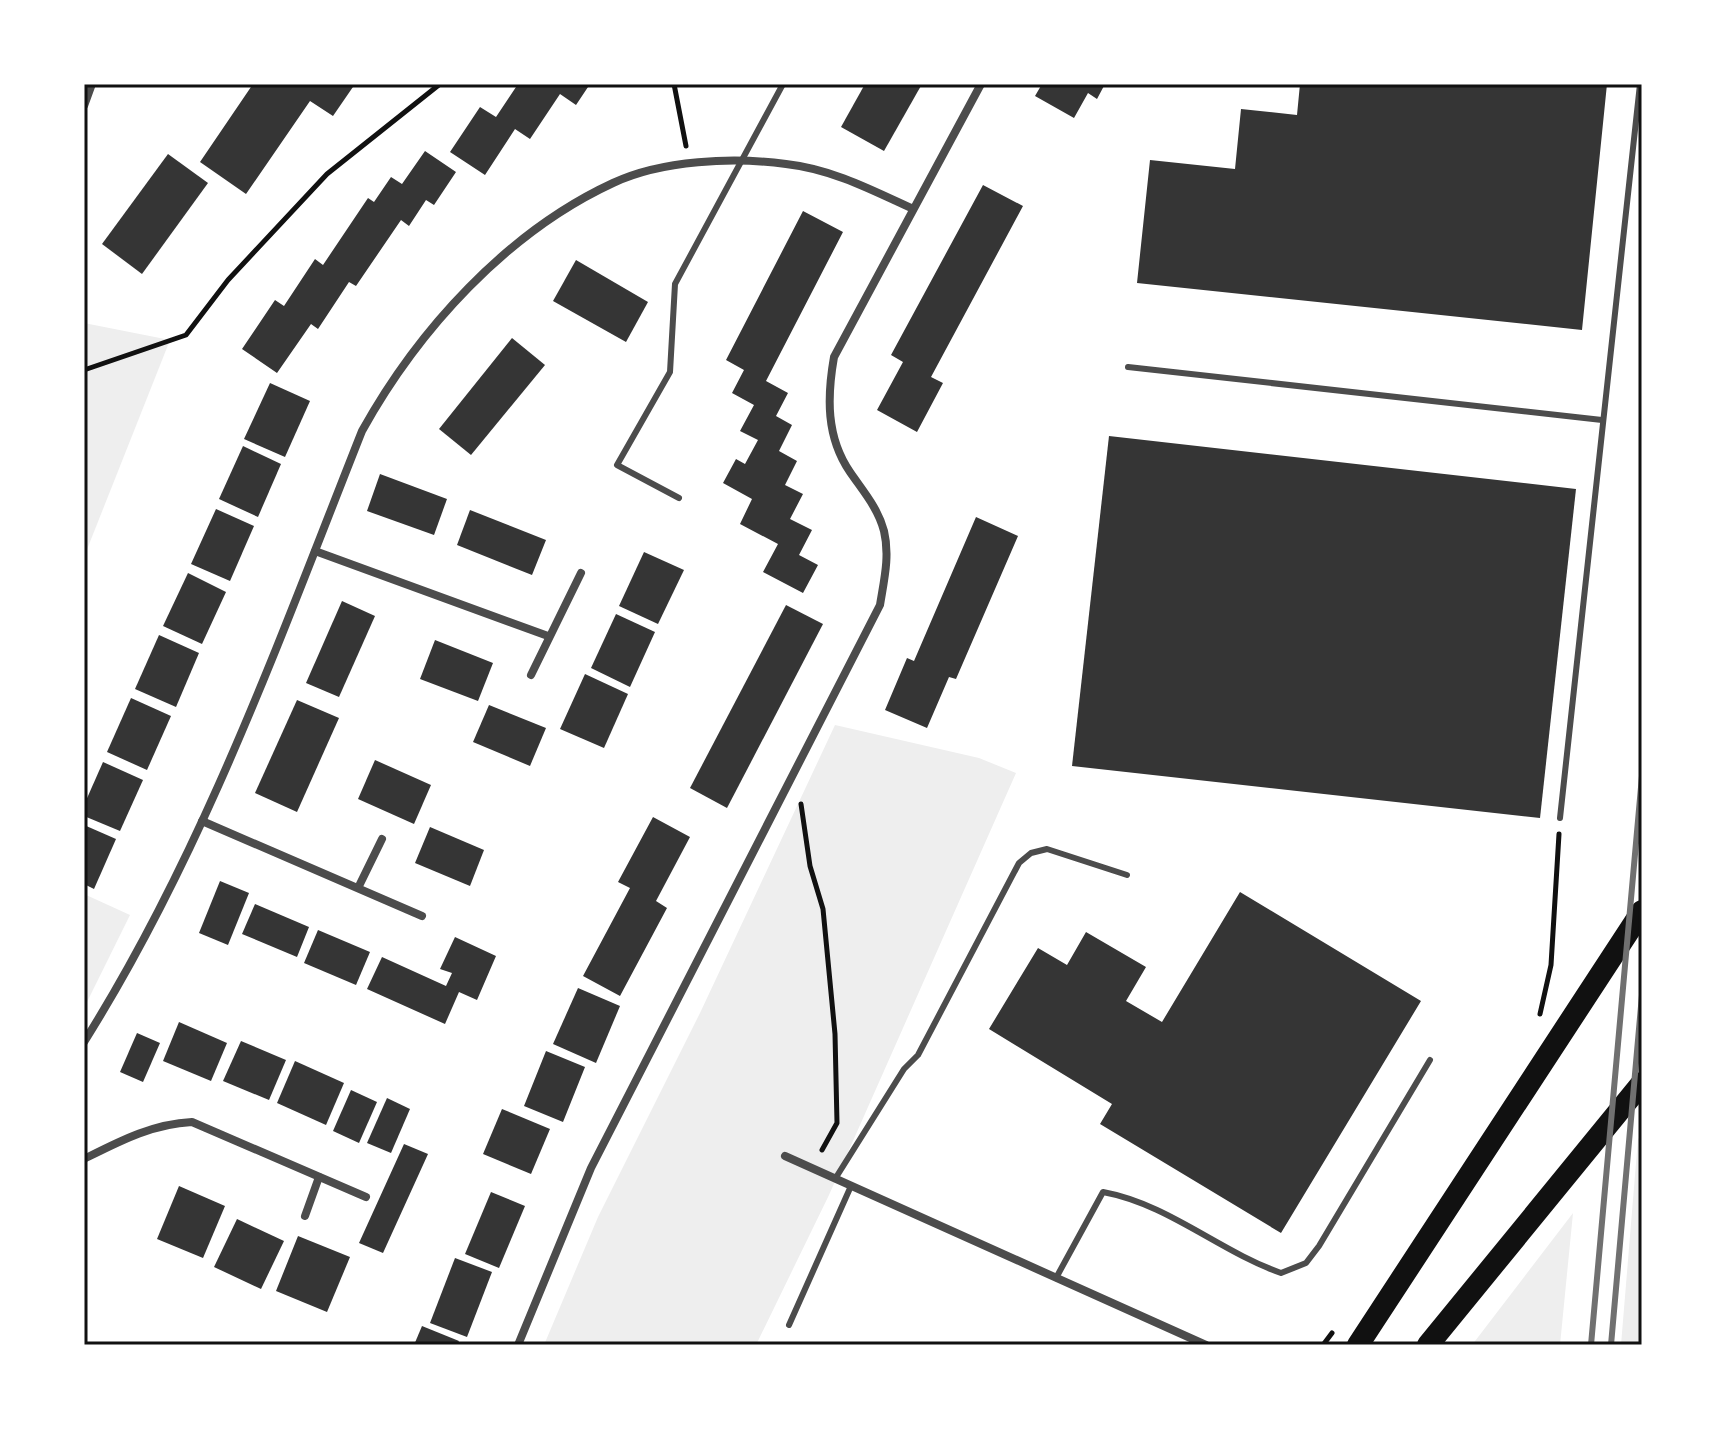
<svg xmlns="http://www.w3.org/2000/svg" width="1726" height="1429" font-family="Bitter,serif">
  <style>
    .green { fill: #eee }
    .building { fill: #353535 }
    .lines { fill: none; stroke-linecap: round; stroke-linejoin: round }
    .path { stroke: #111; stroke-width: 5 }
    .service { stroke: #4c4c4c; stroke-width: 6 }
    .minor { stroke: #4c4c4c; stroke-width: 8 }
    .trunk { stroke: #111; stroke-width: 22 }
    .rail { stroke: #707070; stroke-width: 6 }
    .neatline { fill: none; stroke: #111; stroke-width: 3 }
  </style>
  <rect width="100%" height="100%" fill="#fff"/>
  <!-- green -->
  <g class="green">
    <path d="M 84,323 L 170,340 L 84,557 Z"/>
    <path d="M 835,725 L 979,758 L 1016,773 L 829,1195 L 756,1345 L 544,1345 L 598,1217 L 700,1013 Z"/>
    <path d="M 84,894 L 130,915 L 84,1008 Z"/>
    <path d="M 1642,1135 L 1642,1345 L 1621,1345 L 1638,1139 Z"/>
    <path d="M 1573,1213 L 1560,1345 L 1472,1345 Z"/>
  </g>
  <!-- building -->
  <g class="building">
    <path d="M 253,84 L 355,84 L 333,116 L 310,101 L 246,194 L 200,162 Z"/>
    <path d="M 518,84 L 590,84 L 576,105 L 560,94 L 530,139 L 515,129 L 485,175 L 450,152 L 480,107 L 496,117 Z"/>
    <path d="M 865,84 L 922,84 L 884,151 L 841,127 Z"/>
    <path d="M 1042,84 L 1105,84 L 1097,99 L 1088,93 L 1074,118 L 1035,96 Z"/>
    <path d="M 1300,84 L 1607,84 L 1582,330 L 1137,283 L 1150,160 L 1235,169 L 1241,109 L 1297,115 Z"/>
    <path d="M 425,151 L 456,172 L 434,205 L 426,200 L 409,226 L 401,220 L 356,286 L 349,282 L 318,329 L 311,324 L 277,373 L 242,349 L 275,300 L 284,306 L 315,259 L 323,265 L 368,198 L 374,202 L 391,177 L 402,184 Z"/>
    <path d="M 168,154 L 208,183 L 142,274 L 102,244 Z"/>
    <path d="M 983,185 L 1023,206 L 931,377 L 943,383 L 917,432 L 877,410 L 903,362 L 891,355 Z"/>
    <path d="M 803,211 L 843,232 L 766,381 L 788,393 L 776,416 L 792,425 L 779,451 L 797,461 L 785,485 L 803,494 L 790,519 L 812,530 L 799,555 L 818,565 L 803,593 L 763,572 L 778,544 L 740,524 L 752,499 L 723,483 L 736,459 L 745,464 L 758,440 L 740,431 L 754,405 L 732,393 L 744,370 L 726,360 Z"/>
    <path d="M 576,260 L 648,302 L 626,342 L 553,301 Z"/>
    <path d="M 512,338 L 545,365 L 471,455 L 439,429 Z"/>
    <path d="M 270,383 L 310,401 L 285,457 L 244,439 Z"/>
    <path d="M 1109,436 L 1576,489 L 1540,818 L 1072,766 Z"/>
    <path d="M 243,446 L 281,464 L 258,517 L 219,499 Z"/>
    <path d="M 380,474 L 447,499 L 434,535 L 367,511 Z"/>
    <path d="M 216,509 L 254,526 L 230,581 L 191,564 Z"/>
    <path d="M 470,510 L 546,540 L 532,575 L 457,545 Z"/>
    <path d="M 976,517 L 1018,536 L 956,679 L 949,677 L 927,728 L 885,710 L 907,658 L 914,661 Z"/>
    <path d="M 644,552 L 684,570 L 658,624 L 619,606 Z"/>
    <path d="M 188,573 L 226,592 L 202,644 L 163,626 Z"/>
    <path d="M 342,601 L 375,616 L 339,697 L 306,683 Z"/>
    <path d="M 786,605 L 823,624 L 727,808 L 690,788 Z"/>
    <path d="M 616,614 L 655,632 L 630,687 L 591,668 Z"/>
    <path d="M 159,635 L 199,653 L 176,707 L 135,689 Z"/>
    <path d="M 435,640 L 493,663 L 478,701 L 420,679 Z"/>
    <path d="M 585,674 L 628,694 L 604,748 L 560,729 Z"/>
    <path d="M 131,698 L 171,716 L 147,770 L 107,752 Z"/>
    <path d="M 297,700 L 339,718 L 297,812 L 255,793 Z"/>
    <path d="M 489,705 L 546,728 L 530,766 L 473,742 Z"/>
    <path d="M 375,760 L 431,785 L 414,824 L 358,799 Z"/>
    <path d="M 103,762 L 143,780 L 120,831 L 84,816 L 84,805 Z"/>
    <path d="M 653,817 L 690,837 L 656,901 L 667,908 L 620,996 L 583,976 L 630,888 L 618,882 Z"/>
    <path d="M 84,825 L 116,839 L 94,889 L 84,884 Z"/>
    <path d="M 430,827 L 484,850 L 470,886 L 415,863 Z"/>
    <path d="M 220,881 L 249,893 L 228,945 L 199,933 Z"/>
    <path d="M 1240,892 L 1421,1001 L 1281,1233 L 1100,1124 L 1112,1104 L 989,1029 L 1038,948 L 1067,965 L 1086,932 L 1146,967 L 1126,1001 L 1162,1022 Z"/>
    <path d="M 255,904 L 309,927 L 297,957 L 242,934 Z"/>
    <path d="M 318,930 L 370,952 L 356,985 L 304,963 Z"/>
    <path d="M 455,937 L 496,956 L 477,1000 L 459,992 L 445,1024 L 367,989 L 382,957 L 446,986 L 452,973 L 440,969 Z"/>
    <path d="M 578,988 L 620,1006 L 596,1063 L 553,1044 Z"/>
    <path d="M 179,1022 L 227,1043 L 211,1081 L 163,1061 Z"/>
    <path d="M 137,1033 L 160,1043 L 143,1082 L 120,1072 Z"/>
    <path d="M 241,1041 L 286,1060 L 269,1100 L 223,1081 Z"/>
    <path d="M 546,1051 L 585,1067 L 563,1122 L 524,1106 Z"/>
    <path d="M 295,1061 L 344,1083 L 326,1125 L 277,1103 Z"/>
    <path d="M 351,1090 L 377,1102 L 359,1143 L 333,1131 Z"/>
    <path d="M 387,1098 L 410,1109 L 391,1153 L 367,1143 Z"/>
    <path d="M 502,1109 L 550,1129 L 531,1174 L 483,1154 Z"/>
    <path d="M 404,1144 L 428,1154 L 383,1253 L 359,1243 Z"/>
    <path d="M 179,1186 L 225,1206 L 203,1258 L 157,1239 Z"/>
    <path d="M 491,1192 L 525,1206 L 499,1268 L 465,1254 Z"/>
    <path d="M 237,1219 L 284,1241 L 261,1289 L 214,1267 Z"/>
    <path d="M 298,1236 L 350,1257 L 327,1312 L 276,1291 Z"/>
    <path d="M 455,1258 L 492,1272 L 467,1337 L 430,1323 Z"/>
    <path d="M 422,1326 L 459,1341 L 457,1345 L 414,1345 Z"/>
  </g>
  <g class="lines">
    <!-- path -->
    <g class="path">
      <path d="M 674,84 L 686,146"/>
      <path d="M 84,370 L 186,335 L 228,280 L 327,174 L 440,84"/>
      <path d="M 801,804 L 810,866 L 823,909 L 835,1034 L 837,1123 L 822,1150"/>
      <path d="M 1540,1014 L 1551,965 L 1559,834"/>
      <path d="M 1323,1345 L 1332,1333"/>
    </g>
    <!-- service -->
    <g class="service">
      <path d="M 1128,367 L 1602,420"/>
      <path d="M 679,498 L 617,465 L 670,372 L 675,284 L 783,84"/>
      <path d="M 1560,818 L 1640,84"/>
      <path d="M 835,1179 L 904,1069 L 918,1055 L 1019,863 L 1031,853 L 1047,849 L 1127,875"/>
      <path d="M 1056,1278 L 1103,1192 C 1168,1204 1219,1251 1281,1273 L 1306,1263 L 1319,1246 L 1430,1060"/>
      <path d="M 789,1325 L 851,1186"/>
    </g>
    <!-- minor -->
    <g class="minor">
      <path d="M 84,106 L 92,84"/>
      <path d="M 315,551 L 548,636"/>
      <path d="M 531,675 L 581,573"/>
      <path d="M 202,821 L 422,916"/>
      <path d="M 359,886 L 382,839"/>
      <path d="M 84,1042 C 203,853 280,638 362,431 C 418,330 507,232 613,183 C 662,160 733,157 786,164 C 831,169 870,189 911,208"/>
      <path d="M 785,1156 L 1206,1345"/>
      <path d="M 84,1159 C 120,1141 152,1124 192,1122 L 366,1197"/>
      <path d="M 305,1216 L 319,1177"/>
      <path d="M 518,1345 L 591,1168 L 880,605 C 884,580 890,556 884,531 C 878,508 863,491 850,472 C 826,437 827,397 834,357 L 981,84"/>
    </g>
    <!-- trunk -->
    <g class="trunk">
      <path d="M 1358,1345 L 1642,911"/>
      <path d="M 1428,1345 L 1642,1083"/>
    </g>
    <!-- rail -->
    <g class="rail">
      <path d="M 1591,1345 L 1642,776"/>
      <path d="M 1611,1345 L 1642,995"/>
    </g>
  </g>
  <!-- border -->
  <rect width="1726" height="1429" fill="none" stroke="#ffffff" stroke-width="172"/>
  <rect x="86" y="86" width="1554" height="1257" class="neatline"/>
</svg>
